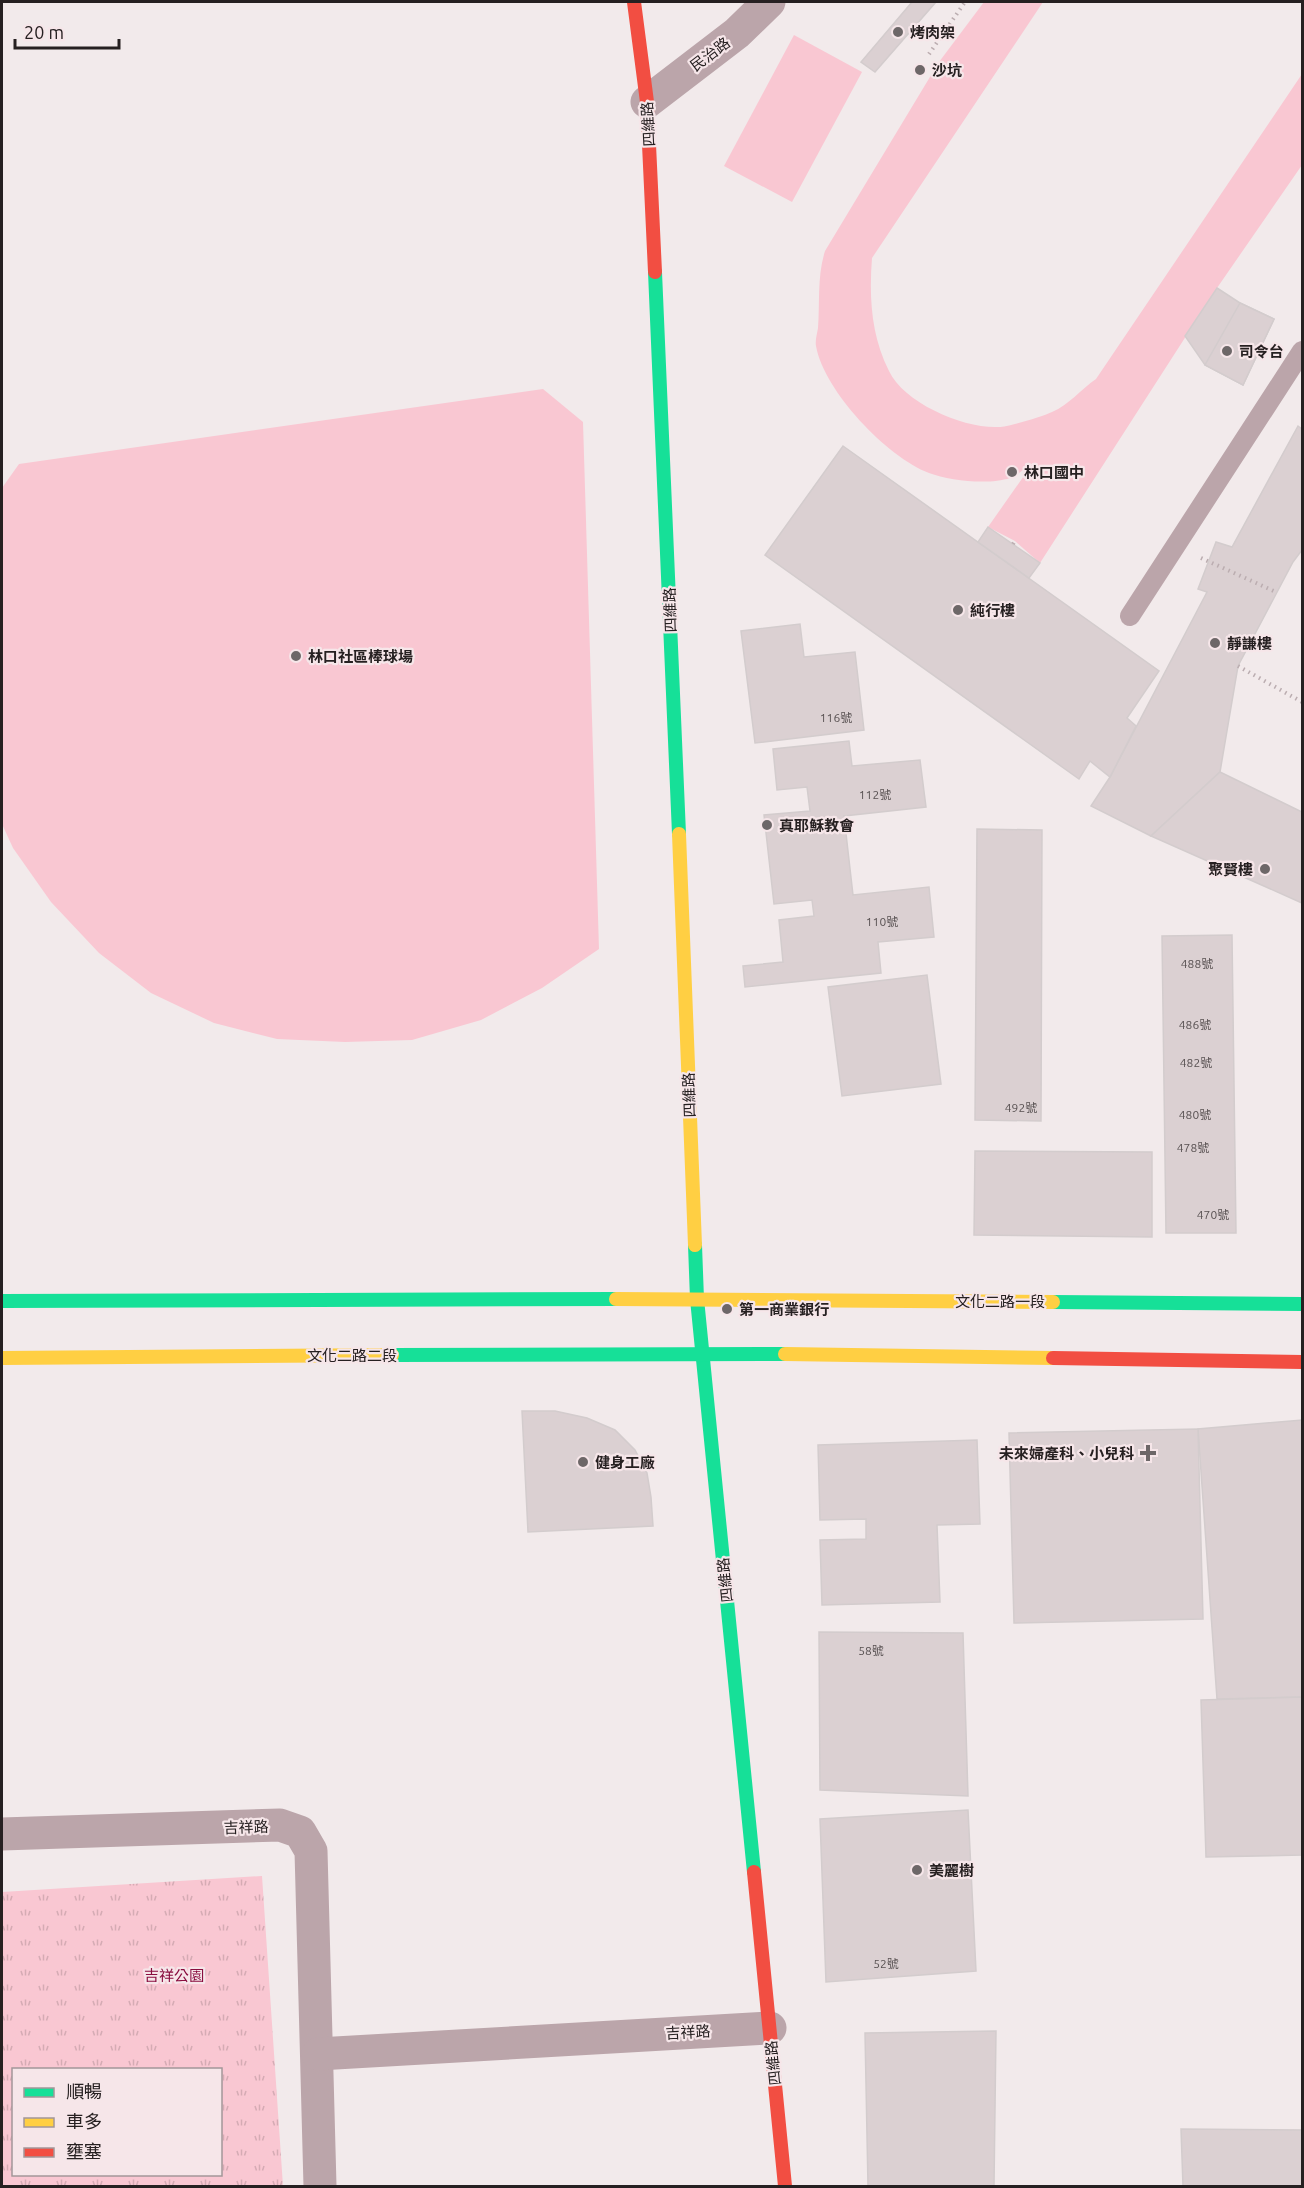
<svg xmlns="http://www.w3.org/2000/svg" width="1304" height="2188" font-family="Ubuntu,'Noto Sans TC',sans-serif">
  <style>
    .grass { fill: url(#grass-tufts); fill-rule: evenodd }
    .pitch { fill: #f9c7d2 }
    .building { fill: #dbd0d2; stroke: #d3cccd; stroke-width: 1.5 }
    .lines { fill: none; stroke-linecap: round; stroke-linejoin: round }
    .path { stroke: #bbadb0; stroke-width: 4; stroke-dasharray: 1.5 4.5; stroke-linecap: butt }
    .lane { stroke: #bba5aa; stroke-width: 20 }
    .street { stroke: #bba5aa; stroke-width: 33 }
    .fast { stroke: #16e098; stroke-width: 14 }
    .slow { stroke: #ffcf43; stroke-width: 14 }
    .jam { stroke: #f24e42; stroke-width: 14 }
    .poi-dot { fill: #6d6768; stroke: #f6e6e9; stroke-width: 2 }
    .labels { text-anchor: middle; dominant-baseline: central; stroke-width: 4.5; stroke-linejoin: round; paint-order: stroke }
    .number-label { font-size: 12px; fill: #575051 }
    .poi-label { font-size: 15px; font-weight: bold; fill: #262021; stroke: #f6e6e9; text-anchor: start }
    .street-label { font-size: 15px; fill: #262021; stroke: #f6e6e9 }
    .park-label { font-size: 15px; fill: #890d3f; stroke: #f6e6e9 }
  </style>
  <defs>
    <pattern id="grass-tufts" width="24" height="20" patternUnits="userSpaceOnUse" patternTransform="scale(1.5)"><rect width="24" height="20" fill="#f9c7d2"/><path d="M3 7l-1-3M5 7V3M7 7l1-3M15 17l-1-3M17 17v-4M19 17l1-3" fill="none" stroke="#d5abb4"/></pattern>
  </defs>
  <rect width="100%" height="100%" fill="#f2eaeb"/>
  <!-- grass -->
  <path class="grass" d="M 262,1876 L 283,2186 L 2,2186 L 2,1892 ZM 14,2070 L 220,2070 L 220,2174 L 14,2174 Z"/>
  <!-- pitch -->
  <g class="pitch">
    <path d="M 984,2 L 1043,2 L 872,258 C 869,297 871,335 889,371 C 904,403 964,429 999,427 C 1008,427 1044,416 1052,412 C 1069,405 1081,389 1096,379 L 1302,74 L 1302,165 L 1217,288 L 1040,563 L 1015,541 L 988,527 L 1033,463 C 1026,467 1018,475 1010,478 C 989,485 950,481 929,473 C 887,457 824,391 816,346 C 815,341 817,334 818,328 C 820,303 817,276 825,251 L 939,62 Z"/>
    <path d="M 794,35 L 862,72 L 792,202 L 724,166 Z"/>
    <path d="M 543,389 L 583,422 L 599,949 L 542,988 L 481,1020 L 412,1040 L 345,1042 L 277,1039 L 214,1023 L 151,993 L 99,953 L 51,902 L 13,848 L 2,824 L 2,488 L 19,464 Z"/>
  </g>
  <!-- building -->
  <g class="building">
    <path d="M 912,2 L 936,2 L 875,72 L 861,62 Z"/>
    <path d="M 1217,288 L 1240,303 L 1274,319 L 1243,385 L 1205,365 L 1185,336 Z"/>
    <path d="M 1240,303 L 1274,319 L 1243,385 L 1205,365 Z"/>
    <path d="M 1298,426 L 1302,429 L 1302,550 L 1293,562 L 1238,666 L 1220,772 L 1151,836 L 1091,806 L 1110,777 L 1207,592 L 1198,589 L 1216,542 L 1232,547 Z"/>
    <path d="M 843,446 L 1159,671 L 1127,718 L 1136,726 L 1110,777 L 1090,761 L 1079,779 L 765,555 Z"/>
    <path d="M 988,527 L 1040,563 L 1029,578 L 978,542 Z"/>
    <path d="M 800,624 L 804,657 L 855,652 L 864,730 L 755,743 L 741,631 Z"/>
    <path d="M 849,741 L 852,766 L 920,760 L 926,807 L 844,816 L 853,895 L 929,887 L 934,937 L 878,942 L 881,973 L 745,987 L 743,966 L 783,962 L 779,920 L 814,916 L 812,900 L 774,904 L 764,815 L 810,811 L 807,787 L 777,790 L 773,749 Z"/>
    <path d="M 1220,772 L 1302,812 L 1302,903 L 1151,836 Z"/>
    <path d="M 977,829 L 1042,830 L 1041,1121 L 975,1120 Z"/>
    <path d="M 1232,935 L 1236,1233 L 1166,1233 L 1162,936 Z"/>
    <path d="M 927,975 L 941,1084 L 842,1096 L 828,987 Z"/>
    <path d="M 975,1151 L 1152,1152 L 1152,1237 L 974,1235 Z"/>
    <path d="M 522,1411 L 555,1411 L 587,1418 L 615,1430 L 635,1450 L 647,1473 L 651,1497 L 653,1526 L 528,1532 Z"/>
    <path d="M 1302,1420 L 1302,1697 L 1217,1699 L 1198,1429 Z"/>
    <path d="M 1198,1429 L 1203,1619 L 1014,1623 L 1009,1433 Z"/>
    <path d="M 977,1440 L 980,1524 L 937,1525 L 940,1602 L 822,1605 L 820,1540 L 866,1539 L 866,1519 L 820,1520 L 818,1445 Z"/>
    <path d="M 819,1632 L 963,1633 L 968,1796 L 820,1790 Z"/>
    <path d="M 1302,1697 L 1302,1855 L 1206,1857 L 1201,1700 Z"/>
    <path d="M 968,1810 L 976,1971 L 826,1982 L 820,1819 Z"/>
    <path d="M 996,2031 L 994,2186 L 868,2186 L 865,2033 Z"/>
    <path d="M 1181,2129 L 1302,2130 L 1302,2186 L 1183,2186 Z"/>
  </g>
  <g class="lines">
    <!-- path -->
    <g class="path">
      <path d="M 929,54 L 965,2"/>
      <path d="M 1013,544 L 1015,541"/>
      <path d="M 1201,558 L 1276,592"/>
      <path d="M 1238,666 L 1302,702"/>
    </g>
    <!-- lane -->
    <path class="lane" d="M 1130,616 L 1302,351"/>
    <!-- street -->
    <g class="street">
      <path d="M 647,102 L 737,33 L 769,2"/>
      <path d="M 2,1834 L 280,1825 L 300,1832 L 311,1851 L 320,2186"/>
      <path d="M 318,2054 L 770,2028"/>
    </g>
    <!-- fast -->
    <g class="fast">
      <path d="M 655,272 L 679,834"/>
      <path d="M 695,1245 L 697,1299 L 754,1872"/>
      <path d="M 2,1301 L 616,1299"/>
      <path d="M 1053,1302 L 1302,1304"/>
      <path d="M 392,1355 L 785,1354"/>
    </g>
    <!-- slow -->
    <g class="slow">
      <path d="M 679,834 L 695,1245"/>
      <path d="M 616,1299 L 1053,1302"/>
      <path d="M 785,1354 L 1053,1358"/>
      <path d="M 2,1358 L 392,1355"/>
    </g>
    <!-- jam -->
    <g class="jam">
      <path d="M 634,2 L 647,102 L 655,272"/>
      <path d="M 1053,1358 L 1302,1362"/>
      <path d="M 754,1872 L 785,2186"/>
    </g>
  </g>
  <!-- markers -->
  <g class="poi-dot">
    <circle cx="898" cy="32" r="6"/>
    <circle cx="920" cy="70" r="6"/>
    <circle cx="1227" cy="351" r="6"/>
    <circle cx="1012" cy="472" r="6"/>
    <circle cx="958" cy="610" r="6"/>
    <circle cx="1215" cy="643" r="6"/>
    <circle cx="296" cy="656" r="6"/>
    <circle cx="767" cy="825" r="6"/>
    <circle cx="1265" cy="869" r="6"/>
    <circle cx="727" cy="1309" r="6"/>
    <path d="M1145 1444h6v6h6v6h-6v6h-6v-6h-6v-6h6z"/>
    <circle cx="583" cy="1462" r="6"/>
    <circle cx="917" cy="1870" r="6"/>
  </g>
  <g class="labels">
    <!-- number labels -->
    <g class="number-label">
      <text x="836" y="717">116號</text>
      <text x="875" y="794">112號</text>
      <text x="882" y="921">110號</text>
      <text x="1197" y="963">488號</text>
      <text x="1195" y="1024">486號</text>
      <text x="1196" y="1062">482號</text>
      <text x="1021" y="1107">492號</text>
      <text x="1195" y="1114">480號</text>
      <text x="1193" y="1147">478號</text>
      <text x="1213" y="1214">470號</text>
      <text x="871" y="1650">58號</text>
      <text x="886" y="1963">52號</text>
    </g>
    <!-- poi labels -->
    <g class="poi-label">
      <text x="910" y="32">烤肉架</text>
      <text x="932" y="70">沙坑</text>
      <text x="1239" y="351">司令台</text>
      <text x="1024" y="472">林口國中</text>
      <text x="970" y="610">純行樓</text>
      <text x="1227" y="643">靜謙樓</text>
      <text x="308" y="656">林口社區棒球場</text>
      <text x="779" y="825">真耶穌教會</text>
      <text x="1253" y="869" text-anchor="end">聚賢樓</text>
      <text x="739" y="1309">第一商業銀行</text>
      <text x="1134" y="1453" text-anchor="end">未來婦產科、小兒科</text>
      <text x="595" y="1462">健身工廠</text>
      <text x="929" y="1870">美麗樹</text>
    </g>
    <!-- street labels -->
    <g class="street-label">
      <text transform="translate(710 54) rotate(-37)">民治路</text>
      <text transform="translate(648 124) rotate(-93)">四維路</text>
      <text transform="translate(670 610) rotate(-92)">四維路</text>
      <text transform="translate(689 1095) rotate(-92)">四維路</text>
      <text x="1000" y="1301">文化二路一段</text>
      <text x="352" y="1355">文化二路二段</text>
      <text transform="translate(725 1580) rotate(-96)">四維路</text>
      <text transform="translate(246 1827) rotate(-2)">吉祥路</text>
      <text transform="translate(688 2032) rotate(-3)">吉祥路</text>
      <text transform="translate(773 2063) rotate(-96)">四維路</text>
    </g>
    <!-- park labels -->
    <g class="park-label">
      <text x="174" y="1975">吉祥公園</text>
    </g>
  </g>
  <!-- border -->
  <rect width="1304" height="2188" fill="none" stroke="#262021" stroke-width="6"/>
  <!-- legend -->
  <rect x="12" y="2068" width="210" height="108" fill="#f6e6e9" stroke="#a39799" stroke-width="1.5"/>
  <rect x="24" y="2088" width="30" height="9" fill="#16e098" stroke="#a39799" stroke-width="1.5"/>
  <text x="66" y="2098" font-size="18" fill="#262021">順暢</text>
  <rect x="24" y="2118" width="30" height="9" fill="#ffcf43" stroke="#a39799" stroke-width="1.5"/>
  <text x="66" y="2128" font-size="18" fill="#262021">車多</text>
  <rect x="24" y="2148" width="30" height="9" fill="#f24e42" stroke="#a39799" stroke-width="1.5"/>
  <text x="66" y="2158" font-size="18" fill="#262021">壅塞</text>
  <!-- scale -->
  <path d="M15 39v9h104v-9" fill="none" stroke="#262021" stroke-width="3"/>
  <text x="24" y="39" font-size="18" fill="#262021" stroke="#f6e6e9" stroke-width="4.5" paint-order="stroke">20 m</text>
</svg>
